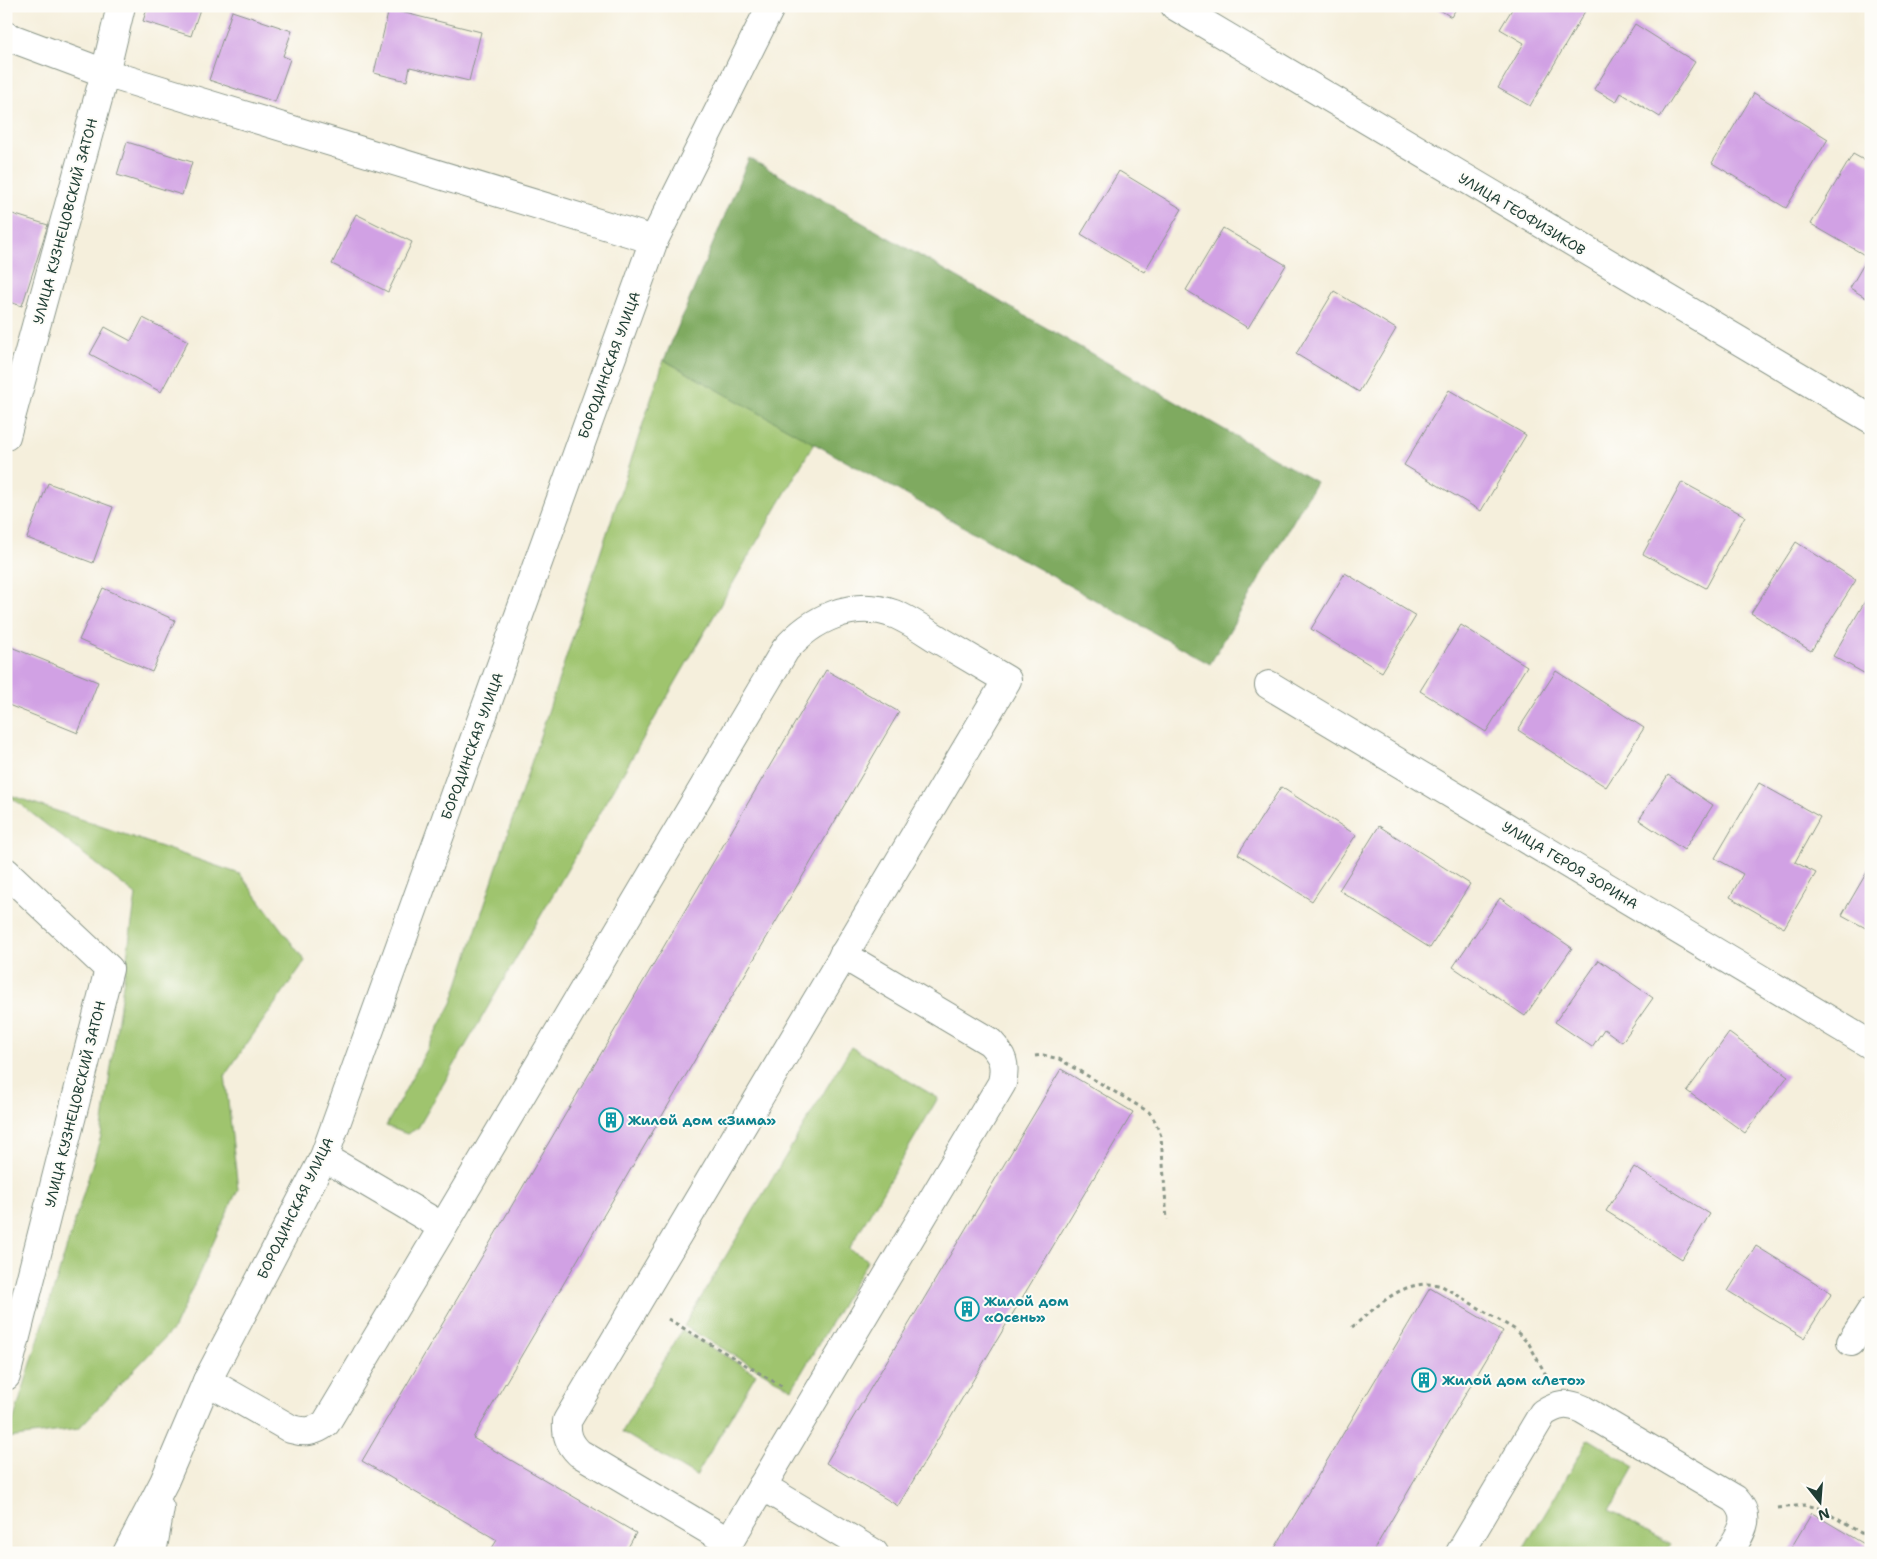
<svg xmlns="http://www.w3.org/2000/svg" width="1877" height="1559" font-family="'Shantell Sans',sans-serif">
  <style>
    .green { fill: #9fc46e; stroke: #5f8051 }
    .forest { fill: #7faa61; stroke: #4f744a }
    .building { fill: #d1a1e4 }
    .lines { fill: none; stroke-linecap: round; stroke-linejoin: round }
    .minor-casing { stroke: #8a9688; stroke-width: 30 }
    .path { stroke: #8a9688; stroke-width: 3; stroke-dasharray: 4 4; stroke-linecap: butt }
    .minor { stroke: #fff; stroke-width: 28 }
    .labels { text-anchor: middle; dominant-baseline: central; stroke-width: 4; stroke-linejoin: round; paint-order: stroke }
    .street-label { font-size: 14px; fill: #1f3d34; stroke: #fdfcf7 }
    .culture-label { font-size: 14px; font-weight: bold; fill: #0d838f; stroke: #fdfcf7; text-anchor: start }
  </style>
  <rect width="100%" height="100%" fill="#fdfcf7"/>
  <filter id="ink" filterUnits="userSpaceOnUse"><feTurbulence type="fractalNoise" baseFrequency=".02" numOctaves="2"/><feDisplacementMap in="SourceGraphic" scale="10" xChannelSelector="R" yChannelSelector="G"/><feConvolveMatrix kernelMatrix="1 2 1 2 8 2 1 2 1" color-interpolation-filters="sRGB"/></filter>
  <filter id="wash" filterUnits="userSpaceOnUse"><feTurbulence type="fractalNoise" baseFrequency=".0096" numOctaves="4" result="noise"/><feDisplacementMap in="SourceGraphic" scale="20" xChannelSelector="R" yChannelSelector="G"/><feGaussianBlur stdDeviation="1.12" result="paint"/><feColorMatrix in="noise" values="0 0 0 0 0 0 0 0 0 0 0 0 0 0 0 0 0 1.4 0 .05"/><feComposite in="paint" operator="in"/></filter>
  <g filter="url(#wash)">
    <rect width="100%" height="100%" fill="#f5efdc"/>
    <!-- green -->
    <g class="green">
      <path d="M 664,360 L 814,443 L 418,1128 L 407,1134 L 386,1126 L 452,1003 Z"/>
      <path d="M 7,794 L 240,874 L 305,961 L 225,1075 L 238,1189 L 174,1328 L 78,1429 L 8,1438 L 101,1136 L 136,895 Z"/>
      <path d="M 851,1047 L 938,1098 L 849,1249 L 868,1260 L 792,1389 L 684,1326 Z"/>
      <path d="M 682,1330 L 756,1374 L 696,1476 L 622,1432 Z"/>
      <path d="M 1589,1439 L 1635,1467 L 1610,1510 L 1670,1545 L 1665,1553 L 1521,1553 Z"/>
    </g>
    <!-- forest -->
    <path class="forest" d="M 749,158 L 1316,482 L 1210,664 L 664,360 Z"/>
    <g id="blocks">
      <!-- building -->
      <g class="building">
        <path d="M 148,6 L 201,6 L 191,36 L 143,21 Z"/>
        <path d="M 1434,6 L 1458,6 L 1451,17 Z"/>
        <path d="M 1514,6 L 1588,6 L 1530,106 L 1498,88 L 1524,43 L 1500,29 Z"/>
        <path d="M 389,9 L 481,32 L 469,81 L 410,67 L 407,81 L 374,73 Z"/>
        <path d="M 232,11 L 292,31 L 283,56 L 290,59 L 275,102 L 209,80 Z"/>
        <path d="M 1635,24 L 1695,62 L 1660,117 L 1621,93 L 1616,102 L 1594,89 Z"/>
        <path d="M 1754,93 L 1828,139 L 1786,208 L 1712,163 Z"/>
        <path d="M 127,142 L 192,162 L 182,195 L 117,175 Z"/>
        <path d="M 1853,154 L 1871,164 L 1871,301 L 1850,288 L 1868,257 L 1811,224 Z"/>
        <path d="M 1119,171 L 1182,209 L 1144,272 L 1081,234 Z"/>
        <path d="M 6,212 L 48,225 L 22,306 L 6,301 Z"/>
        <path d="M 356,214 L 412,242 L 388,292 L 332,264 Z"/>
        <path d="M 1223,228 L 1286,265 L 1248,328 L 1186,290 Z"/>
        <path d="M 1334,291 L 1396,329 L 1359,392 L 1296,354 Z"/>
        <path d="M 143,318 L 188,341 L 161,392 L 90,354 L 105,327 L 131,341 Z"/>
        <path d="M 1449,390 L 1526,435 L 1481,511 L 1404,465 Z"/>
        <path d="M 1682,482 L 1745,516 L 1706,588 L 1643,554 Z"/>
        <path d="M 48,483 L 113,507 L 93,563 L 27,538 Z"/>
        <path d="M 1796,542 L 1856,580 L 1811,651 L 1751,613 Z"/>
        <path d="M 1345,573 L 1416,616 L 1382,672 L 1311,629 Z"/>
        <path d="M 103,588 L 175,620 L 152,672 L 79,640 Z"/>
        <path d="M 1871,591 L 1871,677 L 1833,656 Z"/>
        <path d="M 1461,625 L 1527,666 L 1486,732 L 1420,691 Z"/>
        <path d="M 6,645 L 98,682 L 78,733 L 6,704 Z"/>
        <path d="M 826,670 L 899,712 L 473,1438 L 636,1533 L 625,1553 L 489,1553 L 497,1540 L 362,1461 Z"/>
        <path d="M 1556,671 L 1644,728 L 1606,787 L 1518,730 Z"/>
        <path d="M 1668,775 L 1713,805 L 1684,850 L 1639,820 Z"/>
        <path d="M 1759,783 L 1820,817 L 1795,862 L 1816,873 L 1784,928 L 1730,897 L 1743,874 L 1715,858 Z"/>
        <path d="M 1281,787 L 1356,835 L 1312,901 L 1238,854 Z"/>
        <path d="M 1379,826 L 1470,884 L 1430,948 L 1339,890 Z"/>
        <path d="M 1871,865 L 1871,931 L 1842,915 Z"/>
        <path d="M 1500,898 L 1572,948 L 1525,1016 L 1453,967 Z"/>
        <path d="M 1599,960 L 1653,998 L 1622,1042 L 1604,1029 L 1592,1047 L 1555,1022 Z"/>
        <path d="M 1729,1033 L 1788,1076 L 1745,1133 L 1687,1091 Z"/>
        <path d="M 1061,1069 L 1133,1112 L 898,1506 L 826,1463 Z"/>
        <path d="M 1634,1167 L 1710,1214 L 1682,1259 L 1606,1211 Z"/>
        <path d="M 1756,1246 L 1832,1293 L 1804,1338 L 1728,1291 Z"/>
        <path d="M 1430,1288 L 1503,1331 L 1445,1429 L 1372,1553 L 1272,1553 Z"/>
        <path d="M 1812,1513 L 1871,1548 L 1871,1553 L 1788,1553 Z"/>
      </g>
    </g>
  </g>
  <g filter="url(#ink)">
    <use href="#blocks" fill-opacity="0" stroke="#8a9688" stroke-width="1"/>
    <g class="lines">
      <!-- minor casing -->
      <g class="minor-casing">
        <g id="minor">
          <path d="M 1175,6 L 1871,419"/>
          <path d="M 6,36 L 105,73 L 654,240"/>
          <path d="M 6,436 L 105,73 L 121,6"/>
          <path d="M 1269,685 L 1871,1045"/>
          <path d="M 6,872 L 109,969 L 6,1376"/>
          <path d="M 324,1157 L 443,1227 L 785,650 C 811,619 853,599 894,614 C 910,620 926,632 941,641 C 963,654 985,667 1007,680 L 567,1421 C 566,1435 569,1443 579,1453 L 729,1542 L 723,1553"/>
          <path d="M 1851,1342 L 1871,1311"/>
          <path d="M 207,1381 L 291,1429 C 305,1433 315,1432 326,1423 L 443,1227"/>
          <path d="M 762,1486 L 874,1553"/>
          <path d="M 729,1542 L 1002,1083 C 1006,1064 1003,1056 990,1042 L 843,955"/>
          <path d="M 127,1553 L 164,1482 L 207,1381 L 324,1157 L 654,240 L 771,6"/>
          <path d="M 152,1553 L 160,1508"/>
          <path d="M 1460,1553 L 1543,1413 C 1557,1404 1567,1402 1582,1409 L 1735,1499 C 1754,1519 1740,1533 1729,1553"/>
        </g>
      </g>
      <!-- path -->
      <g class="path">
        <path d="M 1035,1056 L 1043,1055 L 1059,1059 L 1149,1112 L 1155,1121 L 1161,1136 L 1167,1220"/>
        <path d="M 668,1319 L 783,1387"/>
        <path d="M 1352,1327 C 1379,1306 1404,1276 1442,1286 L 1514,1329 L 1529,1344 L 1546,1375"/>
        <path d="M 1778,1508 L 1805,1505 L 1819,1508 L 1871,1539"/>
      </g>
      <!-- minor -->
      <use href="#minor" class="minor"/>
    </g>
  </g>
  <!-- icons -->
  <defs>
    <g id="building-ring" transform="scale(1.25)"><circle r="9.5" fill="#fdfcf7" stroke="#0f9aa8" stroke-width="1.5"/><path d="M-4-6H4V6H1V3H-1V6H-4ZM-2.5-4.3h1.7v1.8h-1.7ZM.8-4.3h1.7v1.8H.8ZM-2.5-1h1.7V.8h-1.7ZM.8-1h1.7V.8H.8Z" fill="#0f9aa8"/></g>
  </defs>
  <g fill-rule="evenodd">
    <use href="#building-ring" x="611" y="1120"/>
    <use href="#building-ring" x="967" y="1309"/>
    <use href="#building-ring" x="1424" y="1380"/>
  </g>
  <g class="labels">
    <!-- street labels -->
    <g class="street-label">
      <text transform="translate(1522 214) rotate(31)">УЛИЦА ГЕОФИЗИКОВ</text>
      <text transform="translate(65 221) rotate(-75)">УЛИЦА КУЗНЕЦОВСКИЙ ЗАТОН</text>
      <text transform="translate(609 365) rotate(-70)">БОРОДИНСКАЯ УЛИЦА</text>
      <text transform="translate(472 746) rotate(-70)">БОРОДИНСКАЯ УЛИЦА</text>
      <text transform="translate(1570 865) rotate(31)">УЛИЦА ГЕРОЯ ЗОРИНА</text>
      <text transform="translate(75 1104) rotate(-76)">УЛИЦА КУЗНЕЦОВСКИЙ ЗАТОН</text>
      <text transform="translate(295 1208) rotate(-64)">БОРОДИНСКАЯ УЛИЦА</text>
    </g>
    <!-- culture labels -->
    <g class="culture-label">
      <text x="628" y="1120">Жилой дом «Зима»</text>
      <text x="984" y="1301">Жилой дом<tspan x="984" dy="16">«Осень»</tspan></text>
      <text x="1442" y="1380">Жилой дом «Лето»</text>
    </g>
  </g>
  <!-- margin -->
  <rect width="1877" height="1559" fill="none" stroke="#fdfcf7" stroke-width="25"/>
  <!-- north arrow -->
  <g transform="translate(1820 1502) rotate(163)" stroke="#fdfcf7" stroke-width="4" paint-order="stroke">
  <path d="M0-4L9 19L0 12L-9 19Z" fill="#1f3d34"/>
  <text y="-8" font-size="14" font-weight="bold" text-anchor="middle" fill="#1f3d34">N</text>
  </g>
</svg>
